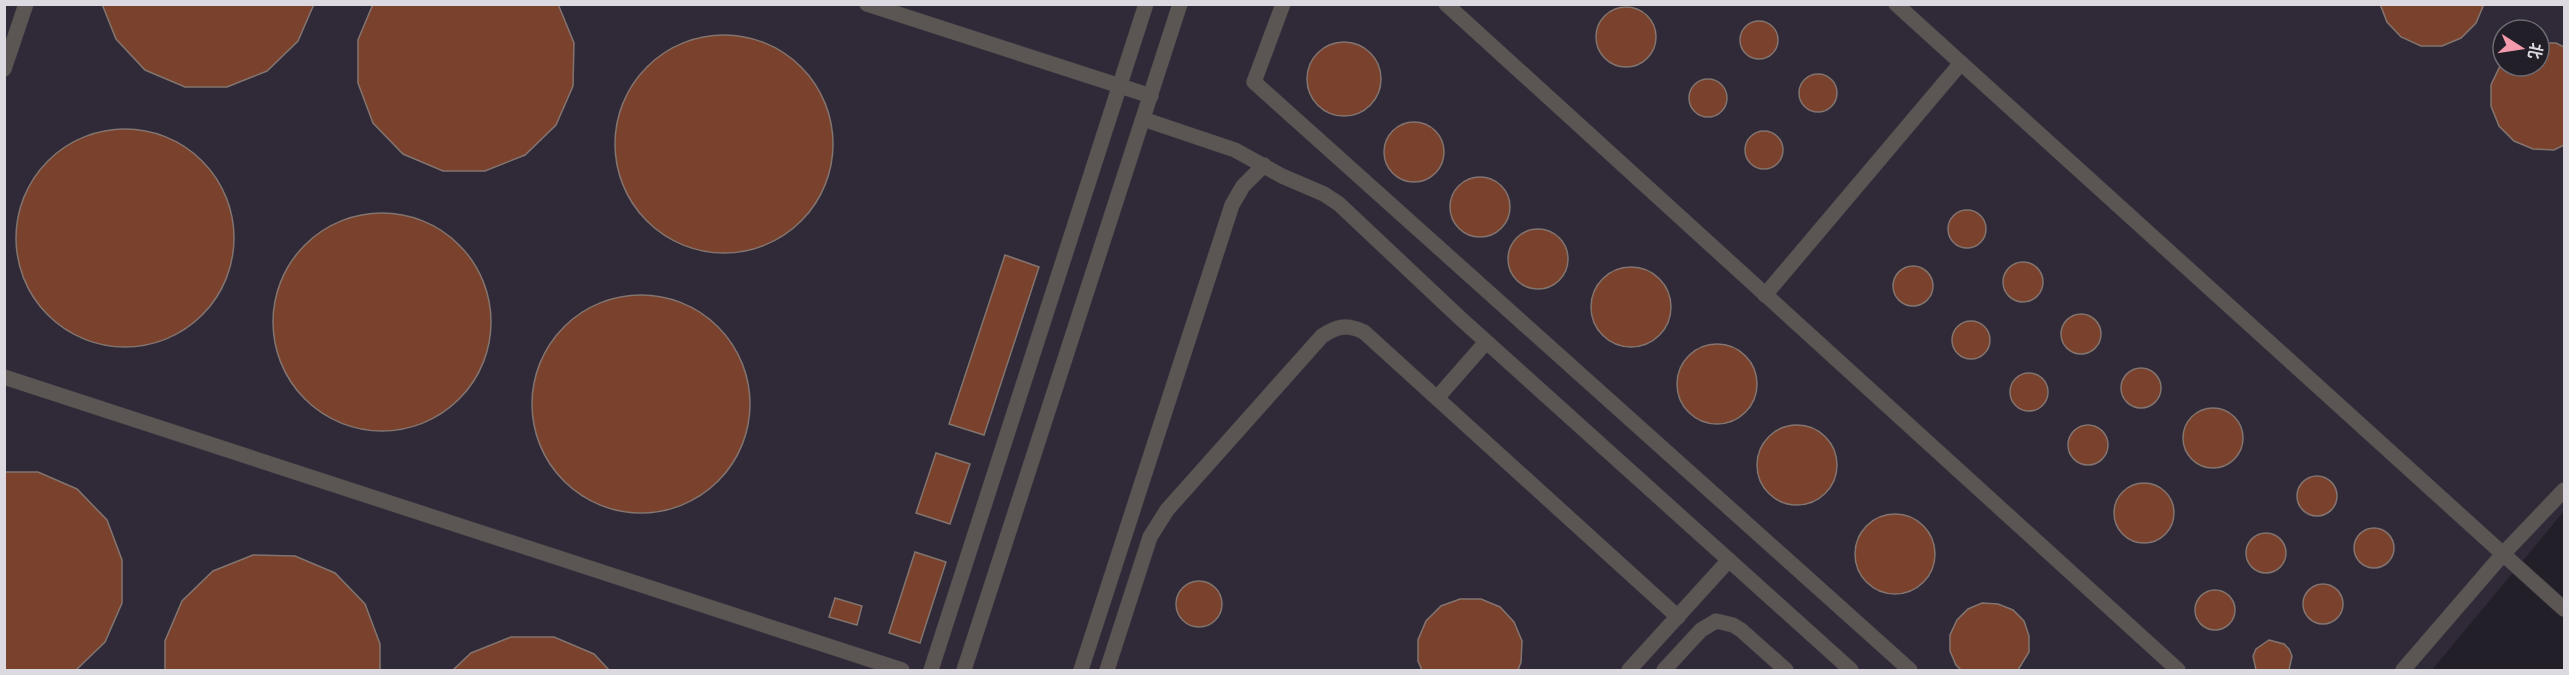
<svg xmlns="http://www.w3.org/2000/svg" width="2569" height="675" font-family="Barlow,'Noto Sans SC',sans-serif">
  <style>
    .built { fill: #302937; fill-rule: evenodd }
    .building { fill: #7a412d; stroke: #82746f; stroke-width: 1.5 }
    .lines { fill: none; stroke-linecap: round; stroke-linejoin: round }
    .minor-casing { stroke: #3d3943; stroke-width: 16 }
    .minor { stroke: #5b5553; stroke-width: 15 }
  </style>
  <rect width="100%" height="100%" fill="#231f29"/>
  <!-- built -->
  <path class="built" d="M 4,5 L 2564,5 L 2564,511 L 2432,670 L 5,670 ZM 2503,30 L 2539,30 L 2539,66 L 2503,66 Z"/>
  <!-- building -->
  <g class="building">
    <path d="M 102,4 L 314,4 L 298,41 L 267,71 L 227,87 L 185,87 L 145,70 L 116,39 Z"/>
    <path d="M 373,4 L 558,4 L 574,43 L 573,86 L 556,125 L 525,155 L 485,171 L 443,171 L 403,154 L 373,123 L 358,83 L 358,40 Z"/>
    <path d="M 2380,4 L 2484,4 L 2476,23 L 2461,38 L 2442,46 L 2421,46 L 2401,37 L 2387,22 Z"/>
    <circle cx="1626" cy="37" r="30"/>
    <circle cx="1759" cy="40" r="19"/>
    <circle cx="724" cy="144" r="109"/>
    <circle cx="1344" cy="79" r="37"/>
    <path d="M 2539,43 L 2556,43 L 2564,47 L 2564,145 L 2554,150 L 2533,149 L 2514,141 L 2499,126 L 2491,106 L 2491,85 L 2500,66 L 2503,63 L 2503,66 L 2539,66 Z"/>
    <circle cx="1818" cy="93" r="19"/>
    <circle cx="1708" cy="98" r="19"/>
    <circle cx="1414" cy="152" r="30"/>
    <circle cx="125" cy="238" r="109"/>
    <circle cx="1764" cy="150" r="19"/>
    <circle cx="1480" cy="207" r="30"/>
    <circle cx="1967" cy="229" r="19"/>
    <circle cx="382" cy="322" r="109"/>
    <circle cx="1538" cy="259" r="30"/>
    <path d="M 1005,255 L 1039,267 L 984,435 L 949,424 Z"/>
    <circle cx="2023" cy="282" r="20"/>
    <circle cx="1913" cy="286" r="20"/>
    <circle cx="1631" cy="307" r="40"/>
    <circle cx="641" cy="404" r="109"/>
    <circle cx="2081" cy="334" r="20"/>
    <circle cx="1971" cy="340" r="19"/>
    <circle cx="1717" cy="384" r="40"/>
    <circle cx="2141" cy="388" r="20"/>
    <circle cx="2029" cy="392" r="19"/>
    <circle cx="2213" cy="438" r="30"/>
    <circle cx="1797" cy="465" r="40"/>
    <circle cx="2088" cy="445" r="20"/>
    <path d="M 936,453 L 970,464 L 950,524 L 916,513 Z"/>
    <path d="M 4,472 L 38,472 L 77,489 L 107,520 L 122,560 L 122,603 L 105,642 L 76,670 L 4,670 Z"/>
    <circle cx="2317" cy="496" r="20"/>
    <circle cx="2144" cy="513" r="30"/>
    <circle cx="1895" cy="554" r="40"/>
    <circle cx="2374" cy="548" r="20"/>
    <circle cx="2266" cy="553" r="20"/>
    <path d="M 915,552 L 946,562 L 920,643 L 889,633 Z"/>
    <path d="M 253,555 L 295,556 L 335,573 L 365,604 L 380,644 L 380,670 L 165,670 L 165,641 L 182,601 L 213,571 Z"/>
    <circle cx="1199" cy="604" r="23"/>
    <circle cx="2323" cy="604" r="20"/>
    <circle cx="2215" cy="610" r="20"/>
    <path d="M 835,598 L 862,606 L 857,625 L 829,617 Z"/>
    <path d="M 1460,599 L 1481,599 L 1500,607 L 1514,622 L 1522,641 L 1521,662 L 1518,670 L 1422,670 L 1418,661 L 1418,640 L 1426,621 L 1441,606 Z"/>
    <path d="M 1982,603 L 1998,604 L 2013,610 L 2024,621 L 2029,636 L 2029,652 L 2018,670 L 1961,670 L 1956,665 L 1950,651 L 1950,635 L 1957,620 L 1968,609 Z"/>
    <path d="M 511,637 L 554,637 L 594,654 L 609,670 L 453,670 L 471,653 Z"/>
    <path d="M 2269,640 L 2284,644 L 2289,649 L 2292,656 L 2289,670 L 2256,670 L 2253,656 L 2256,649 Z"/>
  </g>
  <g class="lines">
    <!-- minor casing -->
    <g class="minor-casing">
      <g id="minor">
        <path d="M 867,4 L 1151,96"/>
        <path d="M 1283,4 L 1254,82 L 1910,670"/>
        <path d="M 1446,4 L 2178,670"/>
        <path d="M 1896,4 L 1961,63"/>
        <path d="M 4,69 L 26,4"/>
        <path d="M 1143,119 L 1235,150 L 1282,176 L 1324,194 L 1339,204 L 1460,318 L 1851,670"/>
        <path d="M 1765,295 L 1961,63 L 2503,554 L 2403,670"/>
        <path d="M 4,377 L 902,670"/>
        <path d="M 1437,398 L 1486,342"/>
        <path d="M 2564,490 L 2503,554 L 2564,609"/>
        <path d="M 931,670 L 1146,4"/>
        <path d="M 964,670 L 1180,4"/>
        <path d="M 1081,670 L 1232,205 L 1243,186 L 1264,165"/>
        <path d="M 1107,670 L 1150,537 L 1167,510 L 1322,336 C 1337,326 1347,324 1364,332 L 1678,617"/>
        <path d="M 1629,670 L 1729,560"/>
        <path d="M 1664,670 L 1701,630 L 1716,621 L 1733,625 L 1741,630 L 1786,670"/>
      </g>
    </g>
    <!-- minor -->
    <use href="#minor" class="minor"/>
  </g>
  <!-- border -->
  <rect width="2569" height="675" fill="none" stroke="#dcdae0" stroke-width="12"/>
  <!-- north arrow -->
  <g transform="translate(2521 48) rotate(102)"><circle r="28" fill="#231f29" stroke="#6d6a72" stroke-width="1.5"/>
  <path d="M0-4.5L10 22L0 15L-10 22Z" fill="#f39aac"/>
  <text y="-9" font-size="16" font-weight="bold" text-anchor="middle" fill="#dcdae0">北</text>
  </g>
</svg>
